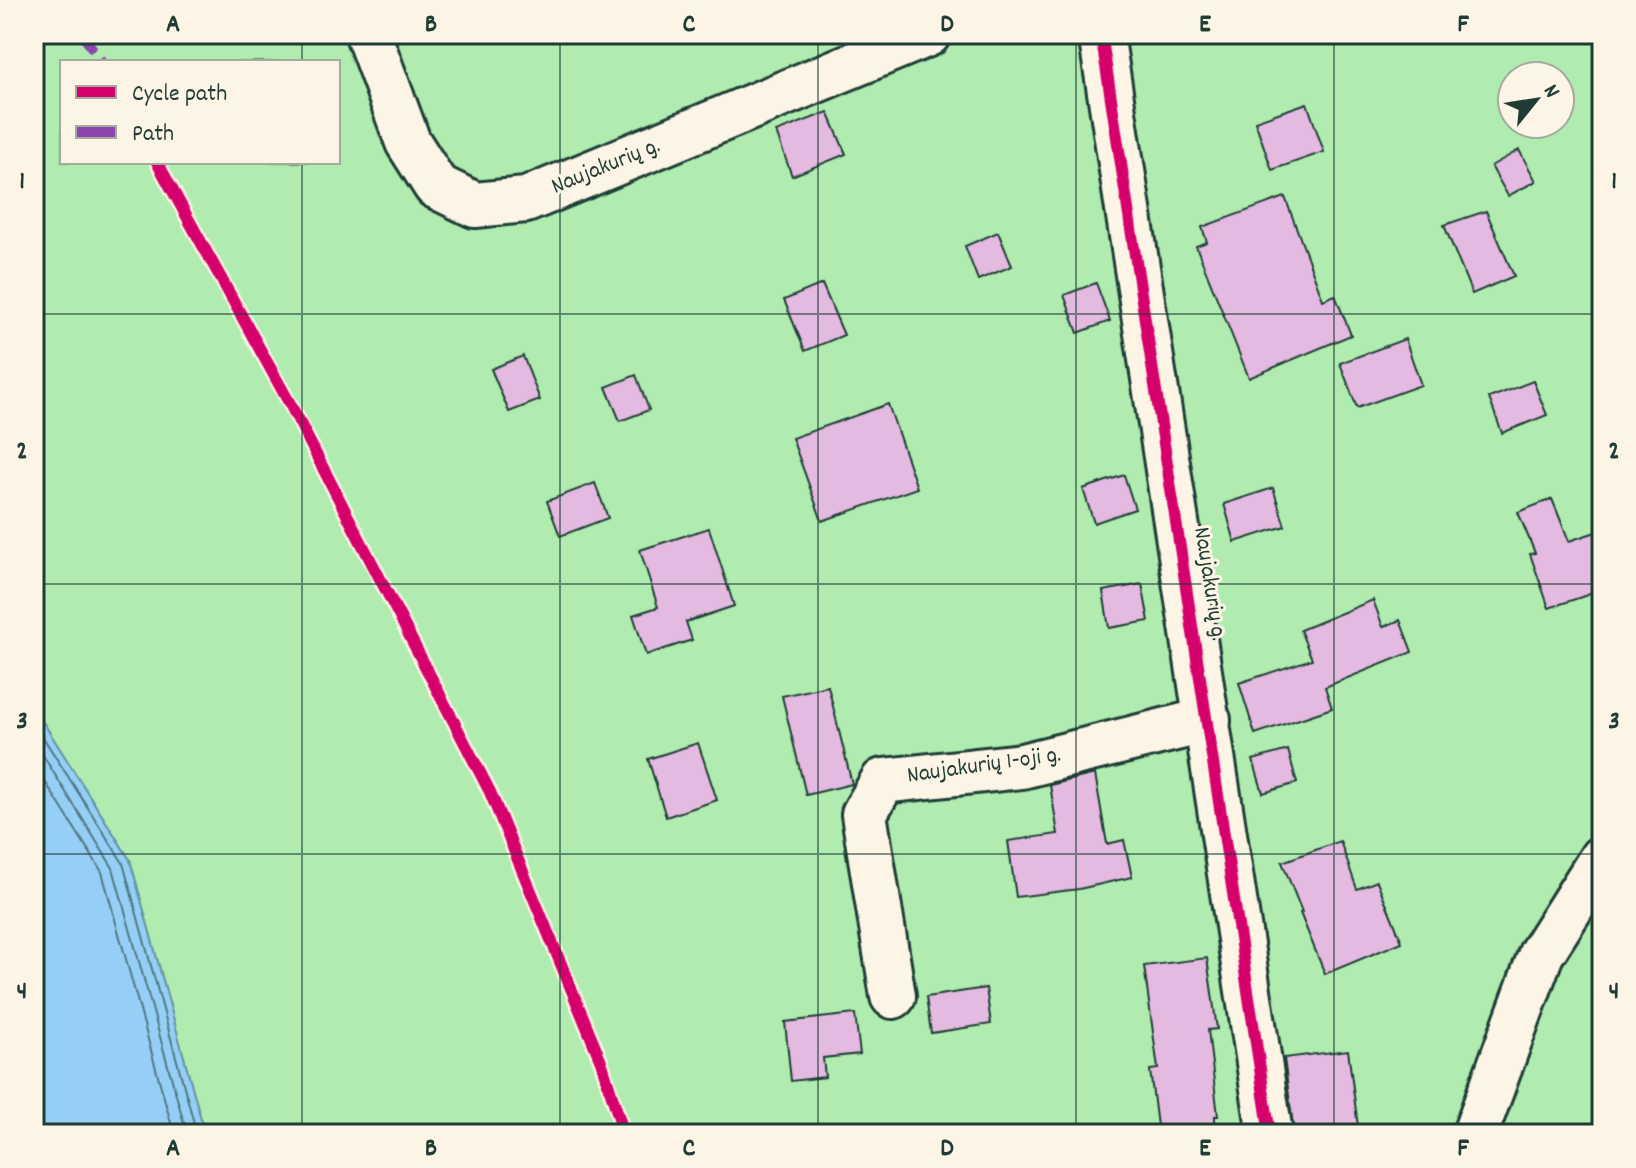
<svg xmlns="http://www.w3.org/2000/svg" width="1636" height="1168" font-family="Dekko,sans-serif">
  <style>
    .green { fill: #b0ebb0; stroke: #689472; stroke-width: 2; fill-rule: evenodd }
    .water { fill: #96cff5; stroke: #6695a8; stroke-width: 2 }
    .lines { fill: none; stroke-linecap: round; stroke-linejoin: round }
    .shore { stroke: #4f7781; stroke-width: 2 }
    .building { fill: #e4bae0; stroke: #1f3d34; stroke-width: 2 }
    .minor-casing { stroke: #1f3d34; stroke-width: 50 }
    .minor { stroke: #fcf5e5; stroke-width: 44 }
    .quiet { stroke: #8e44ad; stroke-width: 10; stroke-dasharray: 20 10; stroke-linecap: butt }
    .cycleway-casing { stroke: #fcf5e5; stroke-width: 17 }
    .cycleway { stroke: #d6006c; stroke-width: 12 }
    .grid { fill: none; stroke: #1f3d34; stroke-width: 2; stroke-opacity: 0.55 }
    .labels { text-anchor: middle; dominant-baseline: central; stroke-width: 6; stroke-linejoin: round; paint-order: stroke }
    .street-label { font-size: 24px; fill: #1f3d34; stroke: #fcf5e5 }
    .neatline { fill: none; stroke: #1f3d34; stroke-width: 3 }
    .grid-label { font-size: 26px; text-anchor: middle; font-weight: bold; fill: #1f3d34 }
  </style>
  <rect width="100%" height="100%" fill="#f7e9e4"/>
  <filter id="ink" filterUnits="userSpaceOnUse"><feTurbulence type="fractalNoise" baseFrequency=".0125" numOctaves="2"/><feDisplacementMap in="SourceGraphic" scale="16" xChannelSelector="R" yChannelSelector="G"/><feConvolveMatrix kernelMatrix="1 2 1 2 8 2 1 2 1" color-interpolation-filters="sRGB"/></filter>
  <g filter="url(#ink)">
    <!-- green -->
    <path class="green" d="M 34,34 L 1602,34 L 1602,1134 L 205,1134 L 130,860 L 34,708 ZM 62,62 L 338,62 L 338,162 L 62,162 ZM 1512,76 L 1560,76 L 1560,124 L 1512,124 Z"/>
    <!-- water -->
    <path class="water" d="M 34,708 L 130,860 L 205,1134 L 34,1134 Z"/>
    <g class="lines">
      <!-- shore -->
      <g class="shore">
        <path d="M 34,723 L 123,863 L 197,1134"/>
        <path d="M 34,741 L 113,868 L 187,1134"/>
        <path d="M 34,764 L 102,872 L 174,1134"/>
      </g>
    </g>
    <!-- building -->
    <g class="building">
      <path d="M 1307,103 L 1324,152 L 1272,170 L 1255,121 Z"/>
      <path d="M 828,112 L 846,154 L 792,176 L 776,132 Z"/>
      <path d="M 1519,150 L 1536,181 L 1508,196 L 1491,166 Z"/>
      <path d="M 1285,197 L 1323,300 L 1335,295 L 1351,335 L 1249,378 L 1196,246 L 1207,242 L 1202,227 Z"/>
      <path d="M 1486,211 L 1514,276 L 1472,294 L 1444,225 Z"/>
      <path d="M 998,232 L 1012,266 L 978,280 L 965,246 Z"/>
      <path d="M 1096,283 L 1110,321 L 1078,333 L 1064,295 Z"/>
      <path d="M 822,284 L 844,335 L 805,351 L 784,300 Z"/>
      <path d="M 1405,339 L 1421,385 L 1357,408 L 1340,363 Z"/>
      <path d="M 523,356 L 540,400 L 509,412 L 491,369 Z"/>
      <path d="M 636,375 L 649,410 L 620,421 L 606,387 Z"/>
      <path d="M 1533,381 L 1547,415 L 1502,433 L 1489,398 Z"/>
      <path d="M 888,404 L 917,488 L 822,521 L 792,438 Z"/>
      <path d="M 1124,475 L 1135,509 L 1094,523 L 1083,489 Z"/>
      <path d="M 595,483 L 608,518 L 560,536 L 547,501 Z"/>
      <path d="M 1273,488 L 1285,526 L 1235,542 L 1224,504 Z"/>
      <path d="M 1552,499 L 1569,541 L 1602,530 L 1602,590 L 1549,608 L 1530,554 L 1535,553 L 1518,512 Z"/>
      <path d="M 709,528 L 734,606 L 686,622 L 692,640 L 646,655 L 633,615 L 658,607 L 640,550 Z"/>
      <path d="M 1142,584 L 1149,621 L 1109,628 L 1103,591 Z"/>
      <path d="M 1373,600 L 1383,627 L 1400,620 L 1412,652 L 1325,687 L 1332,708 L 1255,734 L 1239,683 L 1312,659 L 1300,630 Z"/>
      <path d="M 828,686 L 852,784 L 806,795 L 782,696 Z"/>
      <path d="M 698,743 L 717,800 L 666,817 L 648,759 Z"/>
      <path d="M 1288,750 L 1297,783 L 1263,793 L 1253,760 Z"/>
      <path d="M 1095,774 L 1107,844 L 1124,840 L 1132,877 L 1079,889 L 1016,897 L 1008,841 L 1058,834 L 1050,785 Z"/>
      <path d="M 1340,841 L 1357,889 L 1377,881 L 1402,942 L 1325,974 L 1300,913 L 1302,912 L 1282,862 Z"/>
      <path d="M 1207,958 L 1217,1029 L 1208,1030 L 1218,1116 L 1215,1116 L 1215,1134 L 1158,1134 L 1150,1070 L 1158,1069 L 1144,966 Z"/>
      <path d="M 986,988 L 991,1024 L 931,1033 L 926,997 Z"/>
      <path d="M 855,1014 L 860,1054 L 823,1058 L 825,1077 L 791,1081 L 785,1022 Z"/>
      <path d="M 1348,1050 L 1359,1134 L 1294,1134 L 1284,1058 Z"/>
    </g>
    <g class="lines">
      <!-- minor casing -->
      <g class="minor-casing">
        <g id="minor">
          <path d="M 368,34 L 408,142 L 436,186 L 475,205 L 526,200 L 928,34"/>
          <path d="M 1098,34 L 1102,40 L 1270,1134"/>
          <path d="M 893,996 L 864,814 L 883,781 L 1022,766 L 1208,720"/>
          <path d="M 1475,1134 L 1541,954 L 1602,858"/>
        </g>
      </g>
      <!-- minor -->
      <use href="#minor" class="minor"/>
      <!-- quiet -->
      <path class="quiet" d="M 82,34 L 102,62"/>
      <!-- cycleway casing -->
      <g class="cycleway-casing">
        <g id="cycleway">
          <path d="M 1098,34 L 1102,40 L 1270,1134"/>
          <path d="M 157,162 L 290,404 L 490,792 L 601,1061 L 624,1134"/>
        </g>
      </g>
      <!-- cycleway -->
      <use href="#cycleway" class="cycleway"/>
    </g>
  </g>
  <!-- grid -->
  <path class="grid" d="M 302,34 L 302,62M 560,34 L 560,1134M 818,34 L 818,1134M 1076,34 L 1076,1134M 1334,34 L 1334,1134M 302,162 L 302,1134M 34,314 L 1602,314M 34,584 L 1602,584M 34,854 L 1602,854"/>
  <g class="labels">
    <!-- street labels -->
    <g class="street-label">
      <text transform="translate(606 167) rotate(-22)">Naujakurių g.</text>
      <text transform="translate(1209 584) rotate(81)">Naujakurių g.</text>
      <text transform="translate(984 766) rotate(-8)">Naujakurių 1-oji g.</text>
    </g>
  </g>
  <!-- margin -->
  <rect width="1636" height="1168" fill="none" stroke="#fcf5e5" stroke-width="88"/>
  <!-- legend -->
  <rect x="60" y="60" width="280" height="104" fill="#fcf5e5" stroke="#a4ab9e" stroke-width="2"/>
  <rect x="76" y="86" width="40" height="12" fill="#d6006c" stroke="#a4ab9e" stroke-width="2"/>
  <text x="132" y="100" font-size="24" fill="#1f3d34">Cycle path</text>
  <rect x="76" y="126" width="40" height="12" fill="#8e44ad" stroke="#a4ab9e" stroke-width="2"/>
  <text x="132" y="140" font-size="24" fill="#1f3d34">Path</text>
  <!-- north arrow -->
  <g transform="translate(1536 100) rotate(60)"><circle r="38" fill="#fcf5e5" stroke="#a4ab9e" stroke-width="2"/>
  <path d="M0-6L14 30L0 20L-14 30Z" fill="#1f3d34"/>
  <text y="-12" font-size="22" font-weight="bold" text-anchor="middle" fill="#1f3d34">N</text>
  </g>
  <rect x="44" y="44" width="1548" height="1080" class="neatline"/>
  <g class="grid-label">
    <text x="173" y="31">A</text>
    <text x="431" y="31">B</text>
    <text x="689" y="31">C</text>
    <text x="947" y="31">D</text>
    <text x="1205" y="31">E</text>
    <text x="1463" y="31">F</text>
    <text x="22" y="188">1</text>
    <text x="1614" y="188">1</text>
    <text x="22" y="458">2</text>
    <text x="1614" y="458">2</text>
    <text x="22" y="728">3</text>
    <text x="1614" y="728">3</text>
    <text x="22" y="998">4</text>
    <text x="1614" y="998">4</text>
    <text x="173" y="1155">A</text>
    <text x="431" y="1155">B</text>
    <text x="689" y="1155">C</text>
    <text x="947" y="1155">D</text>
    <text x="1205" y="1155">E</text>
    <text x="1463" y="1155">F</text>
  </g>
</svg>
